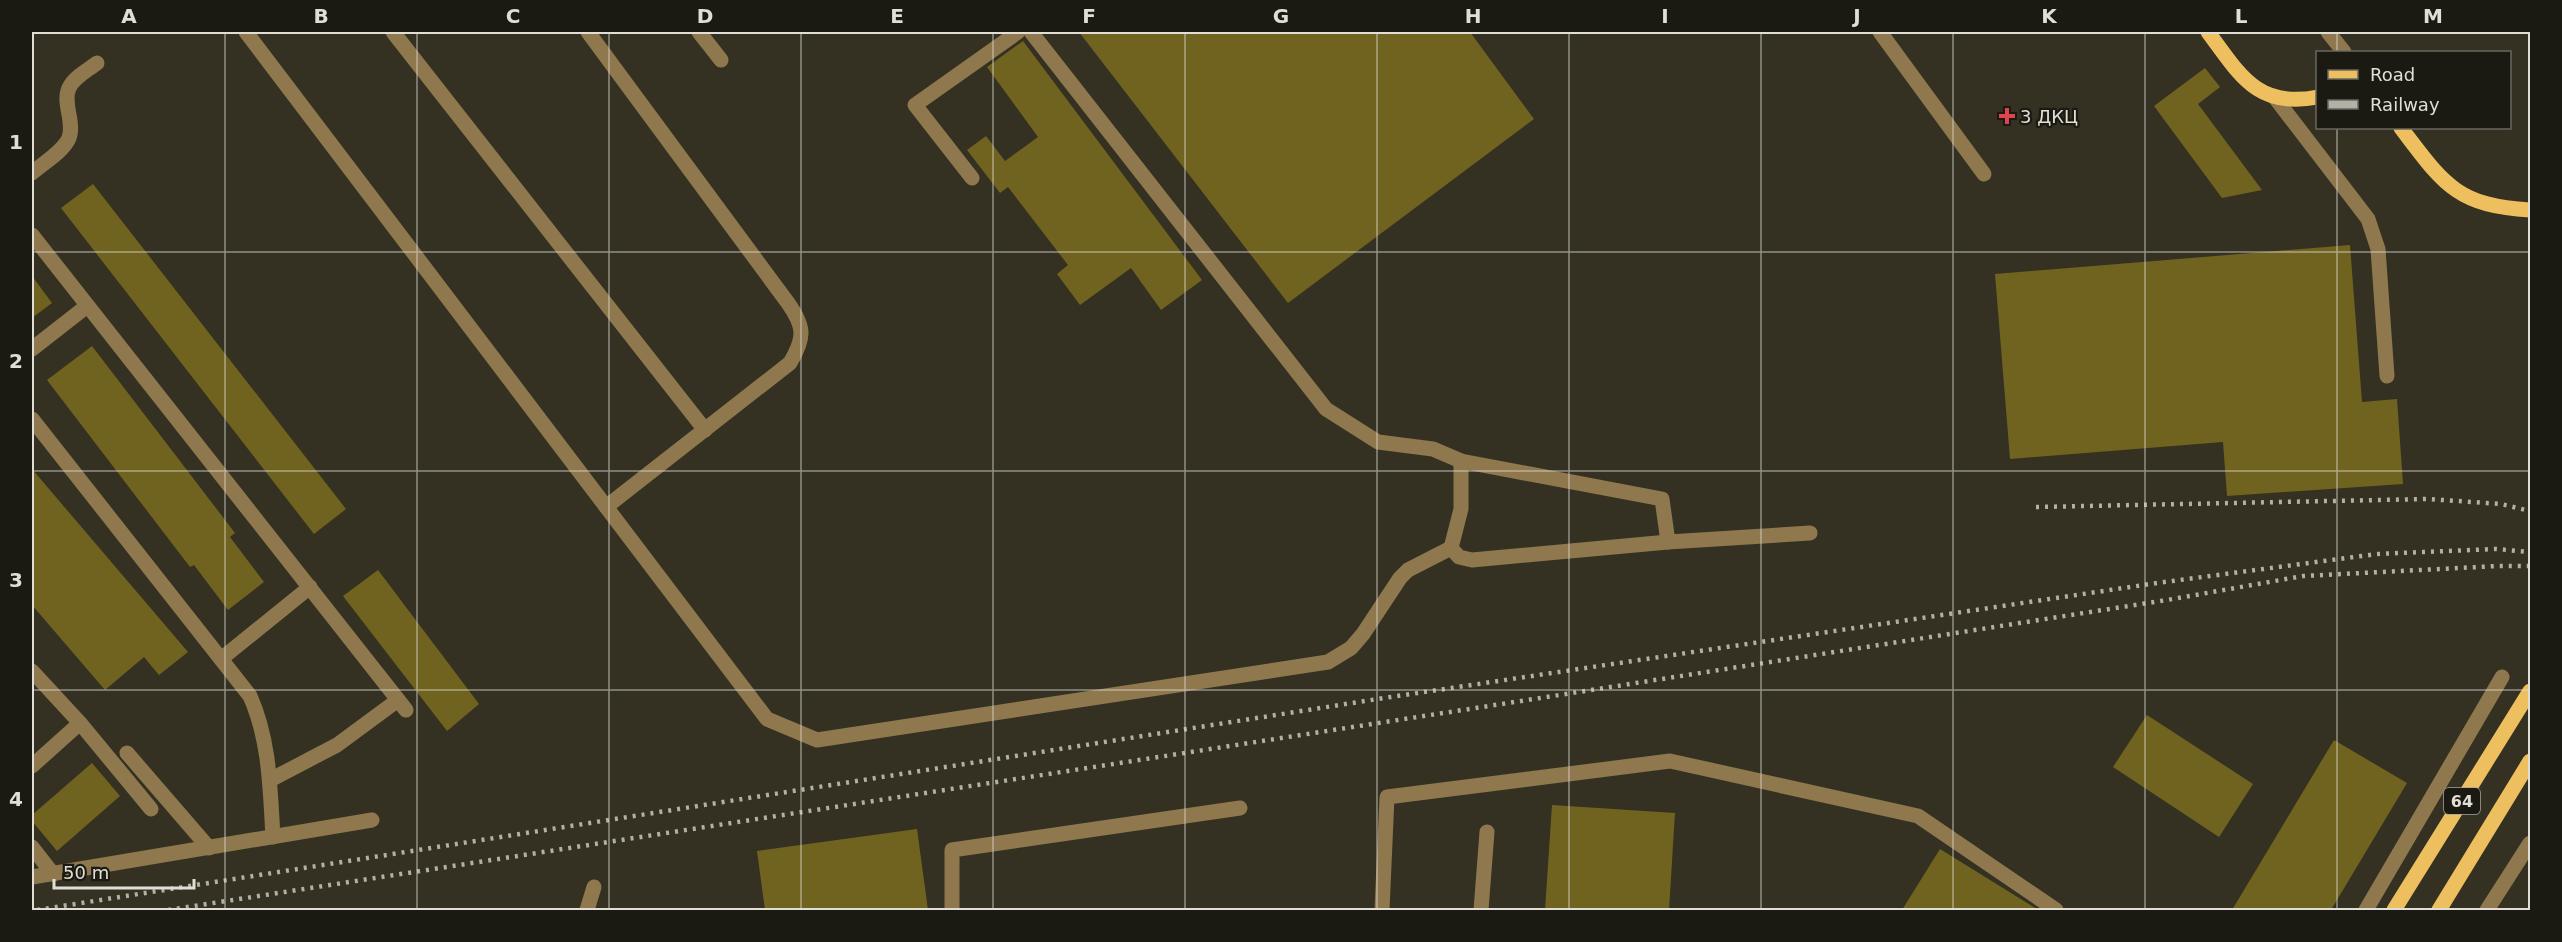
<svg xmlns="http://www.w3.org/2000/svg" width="2562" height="942" font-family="'DejaVu Sans',sans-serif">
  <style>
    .building { fill: #70631f }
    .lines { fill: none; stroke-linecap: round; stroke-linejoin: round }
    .minor { stroke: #8f784d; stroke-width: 15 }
    .major { stroke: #eebf5f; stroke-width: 15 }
    .rail { stroke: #b3b0a6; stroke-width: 4.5; stroke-dasharray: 3 6; stroke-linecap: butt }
    .grid { fill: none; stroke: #e0ded5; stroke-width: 1.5; stroke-opacity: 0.55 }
    .health-dot { fill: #e0444e; stroke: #1a1912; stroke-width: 2 }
    .labels { text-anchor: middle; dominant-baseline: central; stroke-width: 4.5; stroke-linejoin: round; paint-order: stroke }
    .shield { fill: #1a1912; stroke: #a5a39a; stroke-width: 1.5 }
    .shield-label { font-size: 16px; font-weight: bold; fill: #e0ded5 }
    .poi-label { font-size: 18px; fill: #e0ded5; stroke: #1a1912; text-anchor: start }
    .neatline { fill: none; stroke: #e0ded5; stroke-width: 2 }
    .grid-label { font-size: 20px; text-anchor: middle; font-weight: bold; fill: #e0ded5 }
  </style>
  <rect width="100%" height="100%" fill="#343122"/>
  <!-- building -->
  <g class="building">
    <path d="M 1079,32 L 1470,32 L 1534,119 L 1288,303 Z"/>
    <path d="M 1023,41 L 1202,280 L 1161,310 L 1131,268 L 1080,305 L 1057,274 L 1068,265 L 1008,187 L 1000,193 L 967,150 L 986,136 L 1005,161 L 1038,137 L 987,67 Z"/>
    <path d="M 2205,68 L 2220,87 L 2198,104 L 2262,190 L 2222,198 L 2154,106 Z"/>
    <path d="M 93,184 L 346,509 L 314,534 L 61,208 Z"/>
    <path d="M 2350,245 L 2362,402 L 2397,399 L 2403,484 L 2227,496 L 2223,442 L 2010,459 L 1995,274 Z"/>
    <path d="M 32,276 L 52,303 L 32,318 Z"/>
    <path d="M 92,346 L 235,533 L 230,537 L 264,582 L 228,610 L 194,565 L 190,567 L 47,380 Z"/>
    <path d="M 32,469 L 188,652 L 159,675 L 144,657 L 105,690 L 32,605 Z"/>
    <path d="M 378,570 L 479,704 L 447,731 L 343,596 Z"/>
    <path d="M 2147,715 L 2253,784 L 2219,837 L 2113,767 Z"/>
    <path d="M 2334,740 L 2407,783 L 2331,910 L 2232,910 Z"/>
    <path d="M 92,763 L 120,796 L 57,851 L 32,821 L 32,815 Z"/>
    <path d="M 1552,805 L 1675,813 L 1669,910 L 1545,910 Z"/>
    <path d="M 917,829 L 928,910 L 765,910 L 757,851 Z"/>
    <path d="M 1940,849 L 2037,909 L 2039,910 L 1902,910 Z"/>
  </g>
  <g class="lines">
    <!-- minor -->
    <g class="minor">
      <path d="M 246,32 L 767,719 L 817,740 L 1328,662 L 1351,648 L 1363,634 L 1400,578 L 1408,570 L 1451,548"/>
      <path d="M 393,32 L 705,430"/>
      <path d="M 588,32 L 788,303 C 805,327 805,338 790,363 L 606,507"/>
      <path d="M 699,32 L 721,60"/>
      <path d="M 1031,32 L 1326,409 L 1378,442 L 1433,449 L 1461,461 L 1662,499 L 1668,542 L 1810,533"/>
      <path d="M 1880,32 L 1984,174"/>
      <path d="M 2328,32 L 2344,52"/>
      <path d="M 2276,99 L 2368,219 L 2378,249 L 2387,376"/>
      <path d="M 32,173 C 43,163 63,152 69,138 C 75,122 62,103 69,88 C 74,77 88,70 97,63"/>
      <path d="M 972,178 L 915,105 L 1018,32"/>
      <path d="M 32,235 L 406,710"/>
      <path d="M 32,349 L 87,306"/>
      <path d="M 32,419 L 250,696 C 270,741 270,789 273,837"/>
      <path d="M 1461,461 L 1461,509 L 1451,548 L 1459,557 L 1472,560 L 1668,542"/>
      <path d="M 221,659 L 310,587"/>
      <path d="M 32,671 L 80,723"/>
      <path d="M 127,753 L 209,848"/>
      <path d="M 32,766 L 80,723 L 151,809"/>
      <path d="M 270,780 L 337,745 L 398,700"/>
      <path d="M 32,847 L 53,874"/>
      <path d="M 32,877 L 372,820"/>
      <path d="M 587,910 L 594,887"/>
      <path d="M 952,910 L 952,850 L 1240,808"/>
      <path d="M 1382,910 L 1387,797 L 1670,761 L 1918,816 L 2056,910"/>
      <path d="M 1481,910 L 1487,832"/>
      <path d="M 2366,910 L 2502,677"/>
      <path d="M 2487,910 L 2530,843"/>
    </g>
    <!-- major -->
    <g class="major">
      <path d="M 2208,32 C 2240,75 2257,109 2318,97"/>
      <path d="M 2401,128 C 2443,183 2456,206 2530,210"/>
      <path d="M 2394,910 L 2530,691"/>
      <path d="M 2439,910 L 2530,761"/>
    </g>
    <!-- rail -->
    <g class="rail">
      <path d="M 2036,507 L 2428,499 L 2501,504 L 2530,511"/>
      <path d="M 37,910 L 1384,698 L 2157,583 L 2377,554 L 2496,549 L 2530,552"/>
      <path d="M 168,910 L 1521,701 L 2167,600 L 2303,576 L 2498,566 L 2530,566"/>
    </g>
  </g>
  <!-- grid -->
  <path class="grid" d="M 225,32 L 225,910M 417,32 L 417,910M 609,32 L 609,910M 801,32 L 801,910M 993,32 L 993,910M 1185,32 L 1185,910M 1377,32 L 1377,910M 1569,32 L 1569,910M 1761,32 L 1761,910M 1953,32 L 1953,910M 2145,32 L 2145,910M 2337,32 L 2337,52M 2337,128 L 2337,910M 32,252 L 2530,252M 32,471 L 2530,471M 32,690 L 2530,690"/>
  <!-- markers -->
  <path class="health-dot" d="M2004 107h6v6h6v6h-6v6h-6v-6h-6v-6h6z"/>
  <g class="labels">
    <!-- shield labels -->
    <rect class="shield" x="2444" y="788" width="36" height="26" rx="4.5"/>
    <g class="shield-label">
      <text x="2462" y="801">64</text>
    </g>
    <!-- poi labels -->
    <g class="poi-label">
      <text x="2020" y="116">3 ДКЦ</text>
    </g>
  </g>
  <!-- border -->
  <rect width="2562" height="942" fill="none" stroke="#1a1912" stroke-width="66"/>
  <!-- legend -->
  <rect x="2316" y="51" width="195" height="78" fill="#1a1912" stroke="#696860" stroke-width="1.5"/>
  <rect x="2328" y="70" width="30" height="9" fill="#eebf5f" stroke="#696860" stroke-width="1.5"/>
  <text x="2370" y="81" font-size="18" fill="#e0ded5">Road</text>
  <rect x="2328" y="100" width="30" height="9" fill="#b3b0a6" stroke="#696860" stroke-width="1.5"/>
  <text x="2370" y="111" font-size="18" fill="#e0ded5">Railway</text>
  <!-- scale -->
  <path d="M54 879v9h140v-9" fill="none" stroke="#e0ded5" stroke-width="3"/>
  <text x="63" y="879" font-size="18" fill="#e0ded5" stroke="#1a1912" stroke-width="4.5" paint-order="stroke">50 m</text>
  <rect x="33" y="33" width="2496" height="876" class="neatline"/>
  <g class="grid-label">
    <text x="129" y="23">A</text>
    <text x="321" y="23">B</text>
    <text x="513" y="23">C</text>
    <text x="705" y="23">D</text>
    <text x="897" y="23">E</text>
    <text x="1089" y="23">F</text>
    <text x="1281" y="23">G</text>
    <text x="1473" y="23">H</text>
    <text x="1665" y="23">I</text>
    <text x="1857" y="23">J</text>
    <text x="2049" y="23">K</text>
    <text x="2241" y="23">L</text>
    <text x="2433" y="23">M</text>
    <text x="16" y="149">1</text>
    <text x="16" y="368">2</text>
    <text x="16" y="587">3</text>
    <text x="16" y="806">4</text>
  </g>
</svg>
